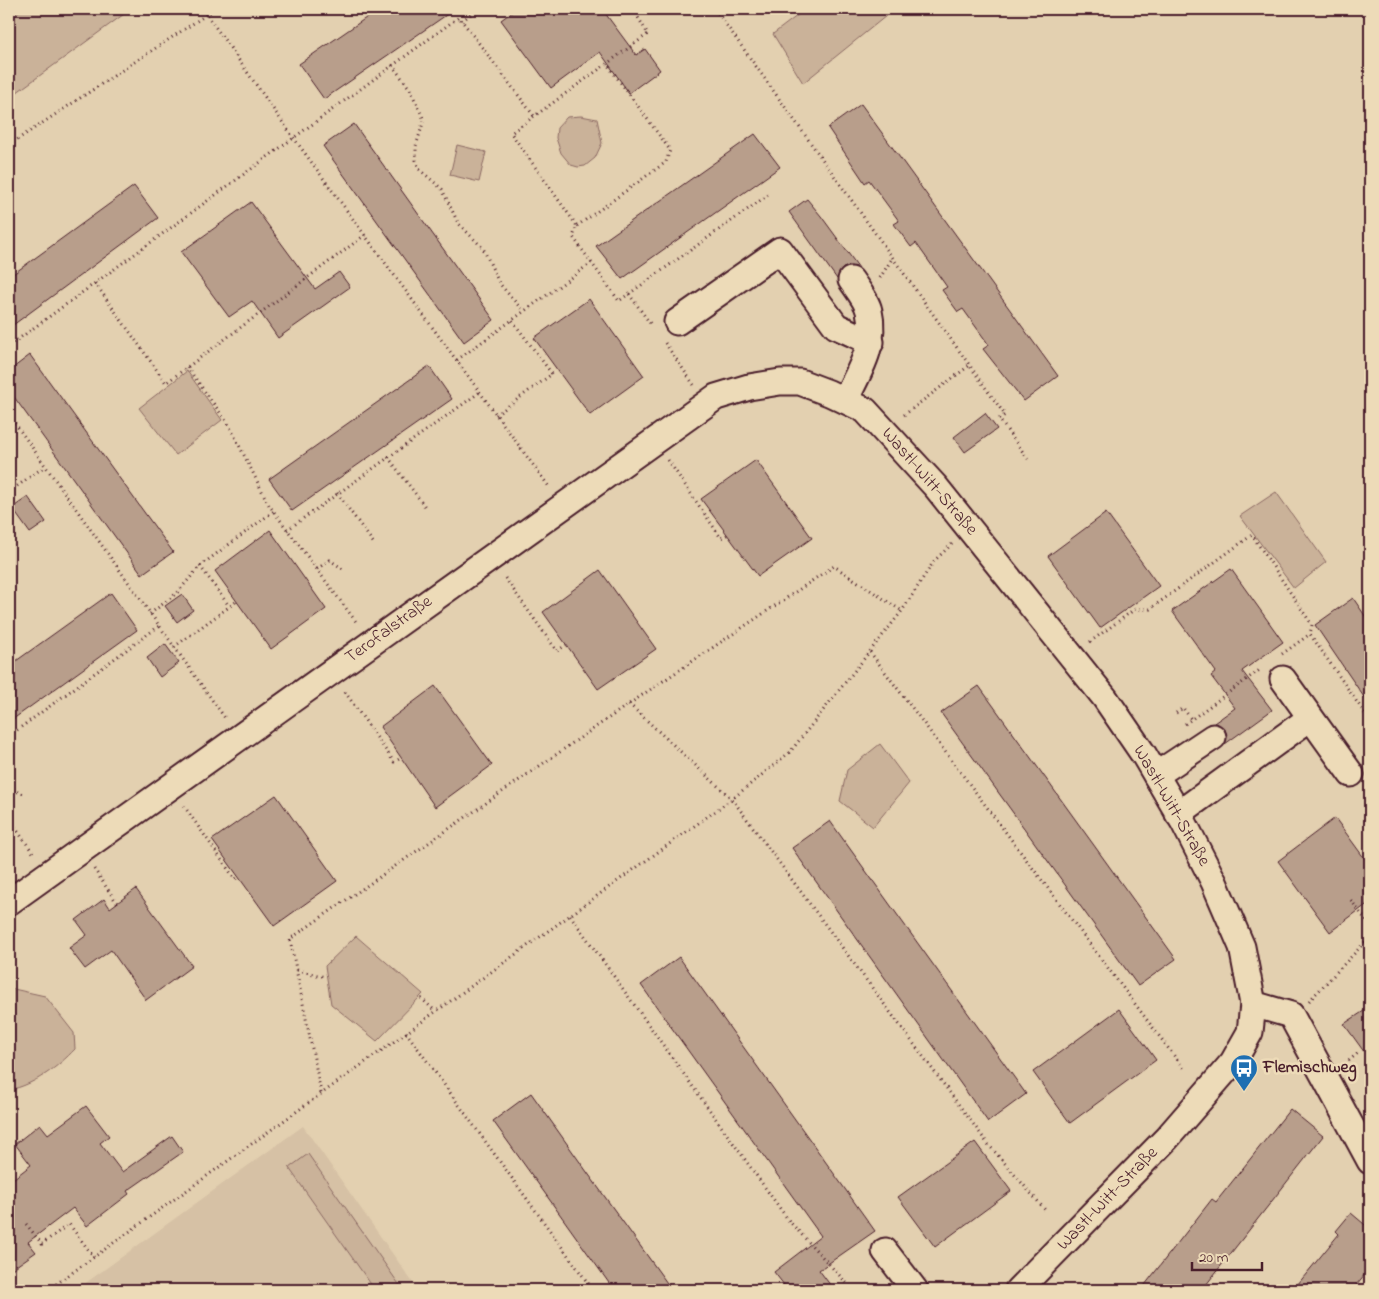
<svg xmlns="http://www.w3.org/2000/svg" width="1379" height="1299" font-family="'Indie Flower',sans-serif">
  <style>
    .built { fill: #d6c1a5 }
    .green { fill: #cab299; stroke: #8a6862 }
    .building { fill: #b89e8b; stroke: #4a1f2b }
    .lines { fill: none; stroke-linecap: round; stroke-linejoin: round }
    .minor-casing { stroke: #4a1f2b; stroke-width: 29 }
    .path { stroke: #4a1f2b; stroke-width: 3; stroke-dasharray: 1 4; stroke-linecap: butt }
    .minor { stroke: #eddbb8; stroke-width: 25 }
    .labels { text-anchor: middle; dominant-baseline: central; stroke-width: 5; stroke-linejoin: round; paint-order: stroke }
    .street-label { font-size: 18px; fill: #4a1f2b; stroke: #eddbb8 }
    .poi-label { font-size: 18px; font-weight: bold; fill: #4a1f2b; stroke: #eddbb8; text-anchor: start }
  </style>
  <rect width="100%" height="100%" fill="#e3d0b0"/>
  <filter id="ink" filterUnits="userSpaceOnUse"><feTurbulence type="fractalNoise" baseFrequency=".02" numOctaves="2"/><feDisplacementMap in="SourceGraphic" scale="10" xChannelSelector="R" yChannelSelector="G"/><feConvolveMatrix kernelMatrix="1 2 1 2 8 2 1 2 1" color-interpolation-filters="sRGB"/></filter>
  <g filter="url(#ink)">
    <!-- built -->
    <path class="built" d="M 303,1126 L 418,1290 L 76,1290 Z"/>
    <!-- green -->
    <g class="green">
      <path d="M 22,9 L 131,9 L 9,98 L 9,18 Z"/>
      <path d="M 806,9 L 882,9 L 886,16 L 803,83 L 773,34 Z"/>
      <path d="M 581,116 L 597,119 L 602,143 L 595,158 L 585,166 L 578,167 L 571,165 L 561,153 L 556,138 L 557,128 L 567,117 Z"/>
      <path d="M 457,145 L 486,152 L 479,182 L 450,175 Z"/>
      <path d="M 187,371 L 222,420 L 176,455 L 139,408 Z"/>
      <path d="M 1276,492 L 1326,562 L 1294,588 L 1240,516 Z"/>
      <path d="M 880,744 L 909,783 L 873,827 L 840,801 L 847,770 Z"/>
      <path d="M 356,936 L 423,994 L 377,1041 L 331,1004 L 325,966 Z"/>
      <path d="M 9,988 L 45,996 L 74,1033 L 75,1049 C 58,1067 34,1085 9,1090 Z"/>
      <path d="M 308,1154 L 403,1290 L 375,1290 L 289,1168 Z"/>
    </g>
    <!-- building -->
    <g class="building">
      <path d="M 379,9 L 455,9 L 324,99 L 299,64 Z"/>
      <path d="M 516,9 L 602,9 L 636,55 L 645,49 L 660,70 L 629,93 L 600,52 L 551,88 L 501,20 Z"/>
      <path d="M 861,104 L 1058,376 L 1024,401 L 983,349 L 989,345 L 963,309 L 958,312 L 942,290 L 947,287 L 916,243 L 911,247 L 894,224 L 899,221 L 869,180 L 865,183 L 828,128 Z"/>
      <path d="M 354,124 L 494,320 L 464,342 L 323,146 Z"/>
      <path d="M 755,134 L 780,167 L 622,279 L 596,246 Z"/>
      <path d="M 134,186 L 158,218 L 9,328 L 9,277 Z"/>
      <path d="M 807,199 L 821,216 L 859,268 L 850,266 L 843,268 L 837,279 L 789,212 Z"/>
      <path d="M 251,202 L 315,289 L 339,272 L 350,287 L 278,338 L 252,301 L 229,317 L 181,252 Z"/>
      <path d="M 589,299 L 644,376 L 590,415 L 534,338 Z"/>
      <path d="M 30,355 L 173,552 L 142,574 L 9,390 L 9,371 Z"/>
      <path d="M 429,366 L 452,399 L 292,511 L 269,479 Z"/>
      <path d="M 985,413 L 997,429 L 965,452 L 954,437 Z"/>
      <path d="M 756,460 L 812,538 L 758,576 L 701,499 Z"/>
      <path d="M 28,497 L 46,522 L 30,533 L 12,508 Z"/>
      <path d="M 1106,513 L 1159,586 L 1100,628 L 1048,556 Z"/>
      <path d="M 270,530 L 326,609 L 271,649 L 215,571 Z"/>
      <path d="M 1231,569 L 1283,642 L 1242,671 L 1272,710 L 1225,744 L 1227,737 L 1225,729 L 1214,723 L 1235,708 L 1211,676 L 1216,672 L 1172,611 Z"/>
      <path d="M 600,570 L 656,649 L 598,689 L 543,612 Z"/>
      <path d="M 111,593 L 137,630 L 9,722 L 9,666 Z"/>
      <path d="M 182,594 L 193,610 L 177,622 L 165,606 Z"/>
      <path d="M 1353,598 L 1370,623 L 1370,706 L 1315,625 Z"/>
      <path d="M 165,644 L 179,663 L 160,677 L 147,658 Z"/>
      <path d="M 435,686 L 492,765 L 435,807 L 380,727 Z"/>
      <path d="M 979,686 L 1176,959 L 1138,986 L 941,713 Z"/>
      <path d="M 276,795 L 337,881 L 274,926 L 212,840 Z"/>
      <path d="M 1335,818 L 1370,866 L 1370,902 L 1330,932 L 1278,861 Z"/>
      <path d="M 830,821 L 1026,1094 L 988,1122 L 792,848 Z"/>
      <path d="M 136,889 L 192,966 L 146,1000 L 111,950 L 85,969 L 69,948 L 87,935 L 76,920 L 104,899 L 110,908 Z"/>
      <path d="M 679,957 L 875,1231 L 819,1270 L 834,1290 L 788,1290 L 774,1272 L 821,1236 L 641,985 Z"/>
      <path d="M 1370,1007 L 1370,1060 L 1344,1024 Z"/>
      <path d="M 1119,1009 L 1156,1060 L 1070,1123 L 1033,1072 Z"/>
      <path d="M 531,1093 L 587,1172 L 672,1290 L 614,1290 L 549,1199 L 493,1121 Z"/>
      <path d="M 86,1106 L 109,1136 L 100,1143 L 122,1172 L 172,1136 L 183,1152 L 127,1191 L 129,1194 L 87,1226 L 73,1208 L 28,1242 L 36,1252 L 9,1271 L 9,1182 L 31,1165 L 15,1144 L 40,1124 L 48,1134 Z"/>
      <path d="M 1290,1109 L 1323,1136 L 1202,1290 L 1141,1290 L 1212,1199 L 1216,1202 Z"/>
      <path d="M 975,1142 L 1011,1191 L 935,1247 L 898,1197 Z"/>
      <path d="M 1351,1213 L 1370,1229 L 1370,1268 L 1352,1290 L 1293,1290 L 1339,1234 L 1336,1231 Z"/>
    </g>
    <g class="lines">
      <!-- minor casing -->
      <g class="minor-casing">
        <g id="minor">
          <path d="M 677,322 L 780,250 L 836,326 L 871,342"/>
          <path d="M 845,400 C 859,372 877,344 869,311 C 867,301 857,289 851,280"/>
          <path d="M 1283,679 L 1351,774"/>
          <path d="M 1156,775 L 1213,737"/>
          <path d="M 1178,814 L 1310,718"/>
          <path d="M 9,902 L 716,397 L 749,387 L 780,382 L 800,382 L 829,393 L 865,410 L 936,487 L 1105,698 L 1144,755 L 1184,823 L 1214,882 L 1242,947 L 1253,1004 L 1250,1032 L 1233,1062 L 1167,1138 L 1018,1290"/>
          <path d="M 1253,1004 L 1291,1015 L 1370,1161"/>
          <path d="M 885,1251 L 915,1290"/>
        </g>
      </g>
      <!-- path -->
      <g class="path">
        <path d="M 633,9 L 648,34 L 511,133 L 577,226 L 573,237 L 619,301 L 768,195"/>
        <path d="M 715,9 L 1005,415 L 999,419 L 1028,459"/>
        <path d="M 207,15 L 293,137 L 550,488"/>
        <path d="M 462,21 L 477,9"/>
        <path d="M 392,65 L 410,89 L 424,120 L 416,146 L 416,160 L 419,169 L 442,189 L 458,223 L 483,248 L 499,283 L 524,312"/>
        <path d="M 9,145 L 215,9"/>
        <path d="M 577,226 L 666,162 L 670,150 L 607,64"/>
        <path d="M 880,278 L 893,257"/>
        <path d="M 95,283 L 166,383 L 365,235"/>
        <path d="M 629,294 L 652,326"/>
        <path d="M 665,343 L 694,385"/>
        <path d="M 9,346 L 459,17 L 534,116"/>
        <path d="M 457,360 L 591,263"/>
        <path d="M 187,367 L 229,425 L 269,505 L 357,623"/>
        <path d="M 9,415 L 225,718"/>
        <path d="M 496,415 L 552,374 L 512,320"/>
        <path d="M 904,415 L 970,365"/>
        <path d="M 388,457 L 426,508"/>
        <path d="M 668,460 L 721,538 L 727,535"/>
        <path d="M 9,492 L 45,466"/>
        <path d="M 337,493 L 375,545"/>
        <path d="M 287,530 L 480,392"/>
        <path d="M 200,566 L 229,606"/>
        <path d="M 317,569 L 330,560 L 343,569"/>
        <path d="M 505,578 L 557,651 L 566,645"/>
        <path d="M 150,614 L 178,592 L 200,566 L 274,511"/>
        <path d="M 1090,642 L 1135,609 L 1150,609 L 1252,535 L 1312,625 L 1310,634 L 1370,721"/>
        <path d="M 174,647 L 237,601"/>
        <path d="M 870,652 L 1184,1069"/>
        <path d="M 1282,654 L 1310,634"/>
        <path d="M 345,692 L 394,762 L 401,758"/>
        <path d="M 629,704 L 732,799 L 988,1144 L 1047,1212"/>
        <path d="M 1176,713 L 1183,708 L 1191,719"/>
        <path d="M 1185,724 L 1261,669"/>
        <path d="M 9,736 L 159,626"/>
        <path d="M 9,796 L 15,791 L 24,794"/>
        <path d="M 184,806 L 235,879 L 239,877"/>
        <path d="M 9,819 L 34,854"/>
        <path d="M 94,869 L 117,903"/>
        <path d="M 1351,900 L 1370,926"/>
        <path d="M 570,915 L 789,1221 L 853,1290"/>
        <path d="M 297,970 L 326,977"/>
        <path d="M 421,998 L 435,1011"/>
        <path d="M 1309,1001 L 1370,937"/>
        <path d="M 406,1032 L 593,1290"/>
        <path d="M 1345,1064 L 1358,1053"/>
        <path d="M 321,1093 L 290,939 L 629,704 L 834,566 L 902,611"/>
        <path d="M 26,1224 L 42,1244 L 69,1224 L 94,1257"/>
        <path d="M 48,1290 L 732,799 L 790,752 L 902,611 L 934,561 L 952,544"/>
      </g>
      <!-- minor -->
      <use href="#minor" class="minor"/>
    </g>
  </g>
  <!-- icons -->
  <defs>
    <g id="bus-pin" transform="scale(1.4375)"><path d="M0 17L-7.5 6A9.5 9.5 0 1 1 7.5 6Z" fill="#1f6fb2" stroke="#eddbb8"/><path d="M-5-6H5V4H4V6H2V4H-2V6H-4V4H-5ZM-3.5-4V0h7V-4ZM-3.5 1.2v1.5H-2V1.2ZM2 1.2v1.5H3.5V1.2Z" fill="#fff"/></g>
  </defs>
  <g fill-rule="evenodd">
    <use href="#bus-pin" x="1244" y="1068"/>
  </g>
  <g class="labels">
    <!-- street labels -->
    <g class="street-label">
      <text transform="translate(929 482) rotate(49)">Wastl-Witt-Straße</text>
      <text transform="translate(389 630) rotate(-36)">Terofalstraße</text>
      <text transform="translate(1171 806) rotate(60)">Wastl-Witt-Straße</text>
      <text transform="translate(1108 1199) rotate(-46)">Wastl-Witt-Straße</text>
    </g>
    <!-- poi labels -->
    <g class="poi-label">
      <text x="1263" y="1068">Flemischweg</text>
    </g>
  </g>
  <!-- margin -->
  <rect width="1379" height="1299" fill="none" stroke="#eddbb8" stroke-width="30"/>
  <rect x="15" y="15" width="1349" height="1269" fill="none" stroke="#4a1f2b" stroke-width="2" filter="url(#ink)"/>
  <!-- scale -->
  <path d="M1192 1262v8h70v-8" fill="none" stroke="#4a1f2b" stroke-width="2.5"/>
  <text x="1199" y="1262" font-size="15" fill="#4a1f2b" stroke="#eddbb8" stroke-width="4" paint-order="stroke">20 m</text>
</svg>
